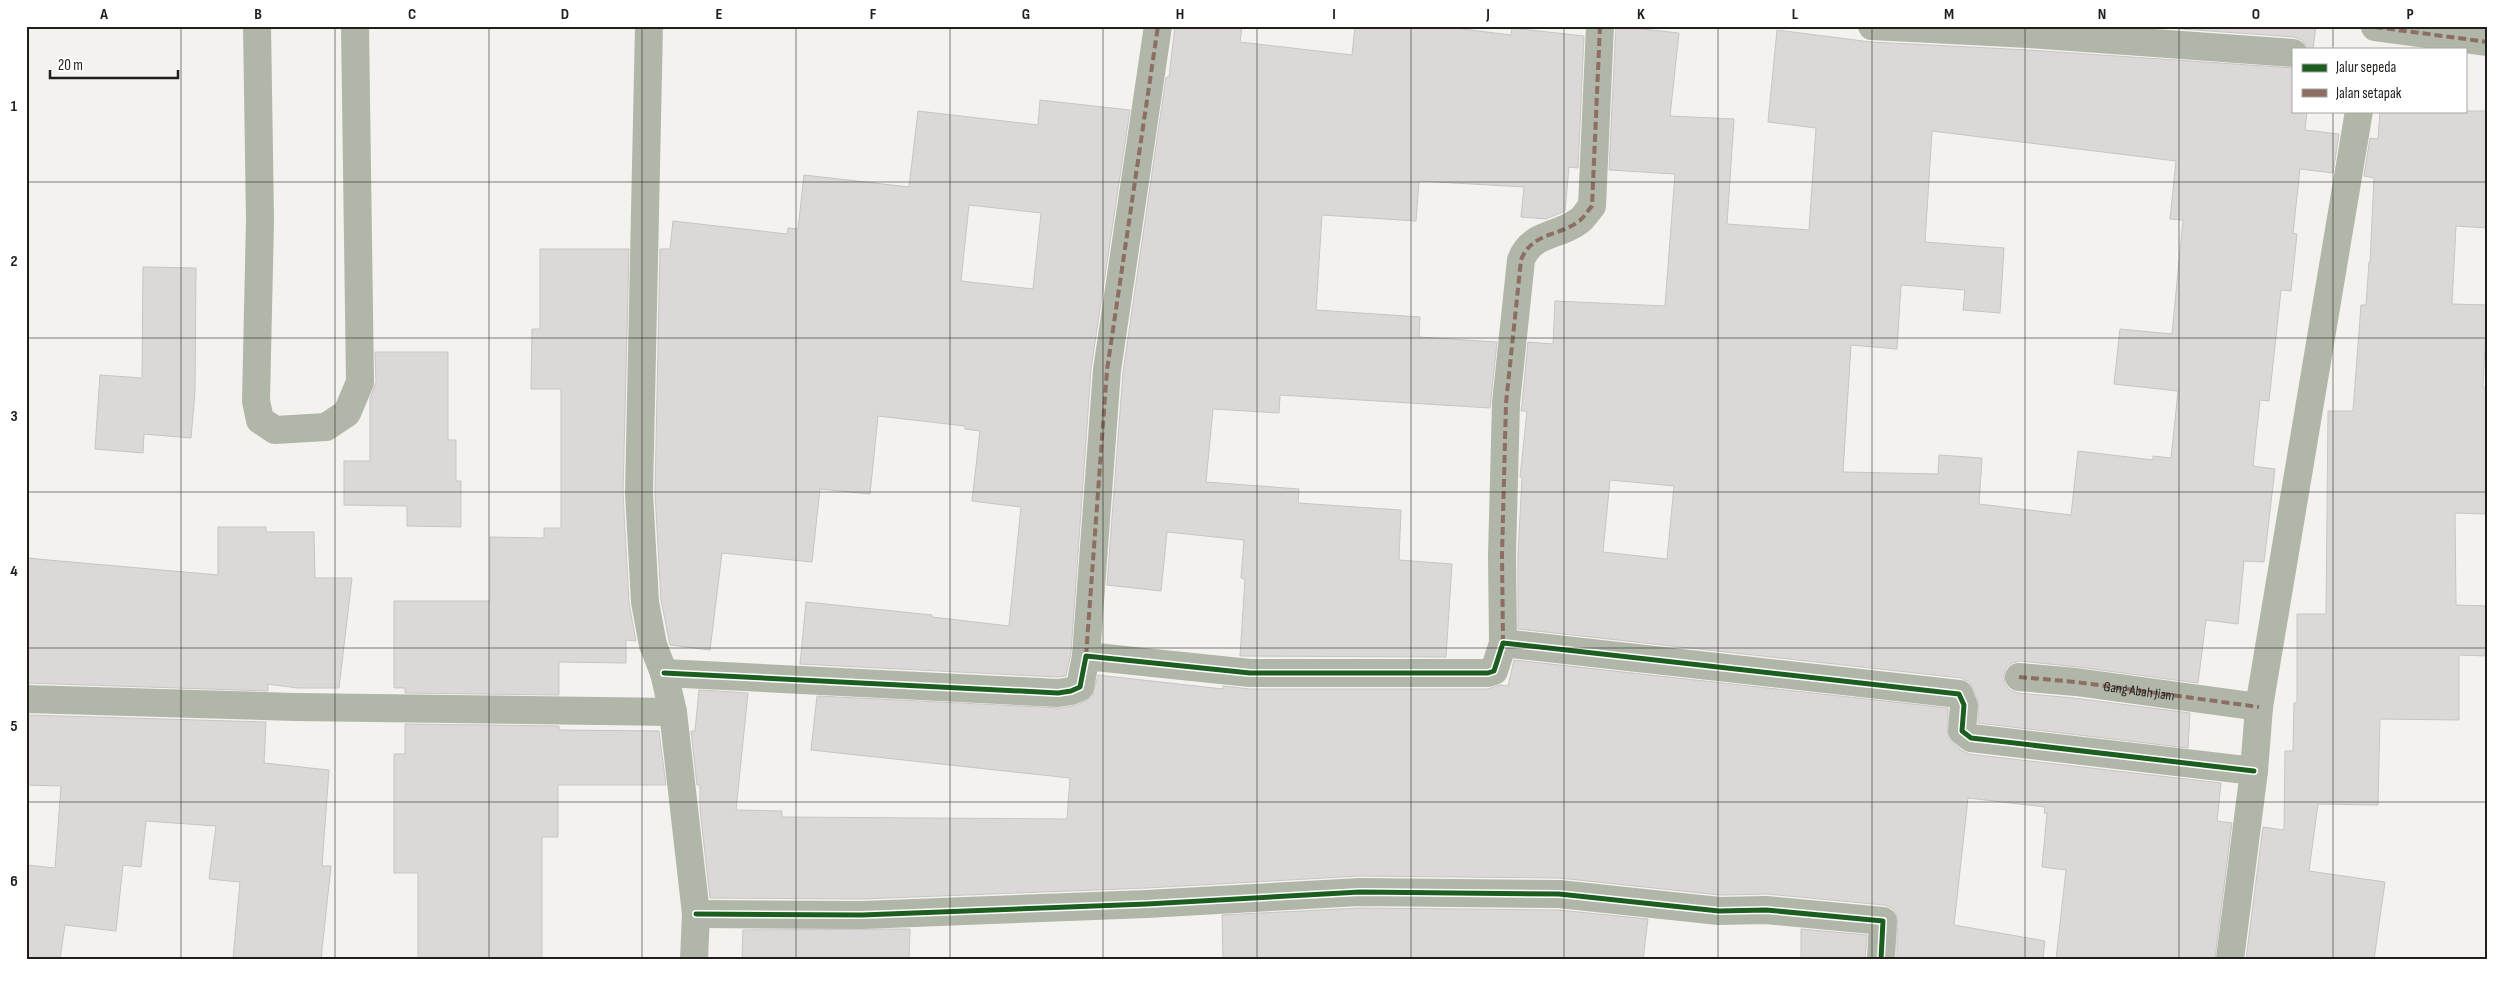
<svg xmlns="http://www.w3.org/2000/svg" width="2514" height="985" font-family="'Sofia Sans Condensed',sans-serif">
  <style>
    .building { fill: #dcd8d8; stroke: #c7c5c4; fill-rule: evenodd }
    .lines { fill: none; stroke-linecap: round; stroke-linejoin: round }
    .street { stroke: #b0b6a8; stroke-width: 28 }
    .quiet { stroke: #8d6e63; stroke-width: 4; stroke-dasharray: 8 4; stroke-linecap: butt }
    .cycleway-casing { stroke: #fff; stroke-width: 8 }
    .cycleway { stroke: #1b5e20; stroke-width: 5 }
    .grid { fill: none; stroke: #1f1e1b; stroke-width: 1; stroke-opacity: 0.55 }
    .labels { text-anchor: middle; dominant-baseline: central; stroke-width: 5; stroke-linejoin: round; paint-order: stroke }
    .street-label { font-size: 14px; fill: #1f1e1b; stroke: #fff }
    .neatline { fill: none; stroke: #1f1e1b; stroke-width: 2 }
    .grid-label { font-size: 16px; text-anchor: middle; font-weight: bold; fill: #1f1e1b }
  </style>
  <rect width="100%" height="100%" fill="#f4f2ee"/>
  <!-- building -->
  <g class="building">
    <path d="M 1175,26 L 1242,26 L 1240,42 L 1352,55 L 1355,26 L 1438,26 L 1511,35 L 1512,28 L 1584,36 L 1578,168 L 1569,167 L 1565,211 L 1546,219 L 1521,217 L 1524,187 L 1419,181 L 1416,221 L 1322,215 L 1316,310 L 1420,317 L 1419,337 L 1497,342 L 1490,408 L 1280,395 L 1279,413 L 1213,409 L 1206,482 L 1299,489 L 1298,503 L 1401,510 L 1399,560 L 1452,564 L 1446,657 L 1240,656 L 1245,579 L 1241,578 L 1244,540 L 1167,532 L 1161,591 L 1107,585 L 1123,372 L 1166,77 L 1169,77 Z"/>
    <path d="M 1616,26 L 1679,33 L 1670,116 L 1734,119 L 1727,224 L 1809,230 L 1816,128 L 1768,122 L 1777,30 L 1871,42 L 2028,50 L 2293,68 L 2293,111 L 2307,111 L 2305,130 L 2339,134 L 2333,173 L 2300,169 L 2293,233 L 2297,234 L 2291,291 L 2281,290 L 2269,401 L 2260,400 L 2253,466 L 2275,469 L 2264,562 L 2244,561 L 2238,624 L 2206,620 L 2198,683 L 2078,667 L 2020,661 L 2012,663 L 2006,668 L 2004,675 L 2005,684 L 2010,690 L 2018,693 L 2074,698 L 2190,713 L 2188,748 L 1978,723 L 1978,699 L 1969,682 L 1961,678 L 1518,629 L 1518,555 L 1522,477 L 1520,477 L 1527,411 L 1521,411 L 1522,404 L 1528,342 L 1553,344 L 1555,301 L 1665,306 L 1675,174 L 1609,170 ZM 1932,131 L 2176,161 L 2170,219 L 2183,220 L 2172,334 L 2120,329 L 2114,384 L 2178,391 L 2171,458 L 2153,456 L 2153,460 L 2078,451 L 2071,515 L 1979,504 L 1982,458 L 1939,455 L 1938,474 L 1843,472 L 1851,345 L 1897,349 L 1901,285 L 1965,290 L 1963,310 L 2000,313 L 2004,248 L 1925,242 ZM 1610,480 L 1674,486 L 1667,559 L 1603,552 Z"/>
    <path d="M 2139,26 L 2316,26 L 2313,49 L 2308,49 L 2302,40 L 2294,37 Z"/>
    <path d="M 1040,100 L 1130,110 L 1091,369 L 1071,653 L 1066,676 L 1057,677 L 800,664 L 806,602 L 932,615 L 932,617 L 1009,626 L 1021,507 L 972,501 L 980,431 L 965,429 L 965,426 L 878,416 L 870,494 L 820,489 L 812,562 L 722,553 L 710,650 L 670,645 L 661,600 L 655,493 L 660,249 L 670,249 L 673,221 L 787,234 L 788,228 L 798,229 L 804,175 L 909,187 L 918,111 L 1038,125 ZM 969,205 L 1041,213 L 1033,289 L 961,281 Z"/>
    <path d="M 2380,111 L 2488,111 L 2488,228 L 2456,226 L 2452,304 L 2487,305 L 2483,387 L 2488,387 L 2488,514 L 2455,513 L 2456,605 L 2488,606 L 2488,656 L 2459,655 L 2459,720 L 2380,719 L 2378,805 L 2318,804 L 2309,871 L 2385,882 L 2374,959 L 2246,959 L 2263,827 L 2284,830 L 2285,751 L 2293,751 L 2294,703 L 2297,703 L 2297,614 L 2326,614 L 2328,411 L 2353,411 L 2361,305 L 2366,305 L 2369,262 L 2370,263 L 2374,178 L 2364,176 L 2370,138 L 2378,139 Z"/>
    <path d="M 540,249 L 629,249 L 623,493 L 629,603 L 636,641 L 626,640 L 626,663 L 559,662 L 559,695 L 405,693 L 405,688 L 394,688 L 394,601 L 490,601 L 490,537 L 544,538 L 544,528 L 561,528 L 561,389 L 531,389 L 532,329 L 540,329 Z"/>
    <path d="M 143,267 L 196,268 L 195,391 L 191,438 L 144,434 L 143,453 L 95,449 L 100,375 L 142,378 Z"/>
    <path d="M 375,352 L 448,352 L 448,440 L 456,440 L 456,481 L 461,481 L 461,527 L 407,526 L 407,506 L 344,505 L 344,461 L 370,461 L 370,398 L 376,382 Z"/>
    <path d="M 218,527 L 266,527 L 266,532 L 314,532 L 315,578 L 352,578 L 339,688 L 297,688 L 268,684 L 268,691 L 26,683 L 26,558 L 218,575 Z"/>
    <path d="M 1514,660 L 1948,708 L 1948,738 L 1961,750 L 1969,754 L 2221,783 L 2217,821 L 2232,823 L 2215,959 L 2056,959 L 2066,870 L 2042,867 L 2047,813 L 2044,813 L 2045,807 L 1968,798 L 1954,925 L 2045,941 L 2043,959 L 1897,959 L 1897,915 L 1892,908 L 1884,905 L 1767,894 L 1720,895 L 1559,878 L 1360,876 L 1146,888 L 862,899 L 710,898 L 700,809 L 700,785 L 697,785 L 691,731 L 695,731 L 699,690 L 748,693 L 736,810 L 782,811 L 782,817 L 1067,819 L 1070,778 L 811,750 L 817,696 L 1060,708 L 1077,705 L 1092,697 L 1098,675 L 1223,689 L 1223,686 L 1250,689 L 1488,689 L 1500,685 L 1508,686 Z"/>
    <path d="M 26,715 L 266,722 L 264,763 L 329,770 L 322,866 L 331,866 L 321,959 L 233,959 L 240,882 L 209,879 L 216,826 L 146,821 L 141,867 L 123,865 L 116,931 L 65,925 L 60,959 L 26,959 L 26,865 L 55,868 L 61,786 L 26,785 Z"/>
    <path d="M 405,724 L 559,726 L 559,730 L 659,731 L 666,785 L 558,785 L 558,837 L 542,837 L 542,959 L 418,959 L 418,873 L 394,873 L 394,754 L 405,754 Z"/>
    <path d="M 1360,908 L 1558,910 L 1648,919 L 1643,959 L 1223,959 L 1222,915 Z"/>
    <path d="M 910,929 L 909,959 L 742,959 L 743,930 Z"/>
    <path d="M 1801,929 L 1867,935 L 1865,959 L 1801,959 Z"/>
  </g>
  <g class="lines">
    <!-- street -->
    <g class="street">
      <path d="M 257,26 L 260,220 L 256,401 L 260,420 L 275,430 L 326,427 L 347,413 L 360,382 L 355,26"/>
      <path d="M 649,26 L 639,493 L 645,602 L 653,645 L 664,673 L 673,712 L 696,914 L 694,959"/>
      <path d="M 1872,26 L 2029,34 L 2293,53"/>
      <path d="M 2375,27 L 2488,42"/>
      <path d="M 1503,643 L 1502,555 L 1506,403 L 1521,260 C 1532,232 1558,237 1579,221 C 1584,218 1588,210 1592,206 L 1600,26"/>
      <path d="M 1086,656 L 1107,370 L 1158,26"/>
      <path d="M 664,673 L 1058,693 L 1071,691 L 1080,687 L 1086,656 L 1250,673 L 1488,673 L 1494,671 L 1503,643 L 1959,694 L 1964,705 L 1962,731 L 1971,738 L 2254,771"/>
      <path id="s1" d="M 2019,677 L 2076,682 L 2259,707"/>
      <path d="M 26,699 L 295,707 L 673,712"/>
      <path d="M 696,914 L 862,915 L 1147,904 L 1360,892 L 1559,894 L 1719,911 L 1766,910 L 1883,921 L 1881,959"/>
      <path d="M 2230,959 L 2254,771 L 2259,707 L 2359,111"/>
    </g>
    <!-- quiet -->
    <g class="quiet">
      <path d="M 2375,27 L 2488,42"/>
      <path d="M 1503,643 L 1502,555 L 1506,403 L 1521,260 C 1532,232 1558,237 1579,221 C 1584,218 1588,210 1592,206 L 1600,26"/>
      <path d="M 1086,656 L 1107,370 L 1158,26"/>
      <path d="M 2019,677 L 2076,682 L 2259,707"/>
    </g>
    <!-- cycleway casing -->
    <g class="cycleway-casing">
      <g id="cycleway">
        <path d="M 664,673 L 1058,693 L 1071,691 L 1080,687 L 1086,656 L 1250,673 L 1488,673 L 1494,671 L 1503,643 L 1959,694 L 1964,705 L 1962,731 L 1971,738 L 2254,771"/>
        <path d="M 696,914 L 862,915 L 1147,904 L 1360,892 L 1559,894 L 1719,911 L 1766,910 L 1883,921 L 1881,959"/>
      </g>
    </g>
    <!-- cycleway -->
    <use href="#cycleway" class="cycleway"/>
  </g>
  <!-- grid -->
  <path class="grid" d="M 181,26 L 181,959M 335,26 L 335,959M 489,26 L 489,959M 642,26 L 642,959M 796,26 L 796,959M 950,26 L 950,959M 1103,26 L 1103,959M 1257,26 L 1257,959M 1411,26 L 1411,959M 1564,26 L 1564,959M 1718,26 L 1718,959M 1872,26 L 1872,959M 2025,26 L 2025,959M 2179,26 L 2179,959M 2333,26 L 2333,49M 2333,111 L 2333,959M 26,182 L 2488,182M 26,338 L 2488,338M 26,492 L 2488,492M 26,648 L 2488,648M 26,802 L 2488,802"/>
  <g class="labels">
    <!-- street labels -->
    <g class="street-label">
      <text stroke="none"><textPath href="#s1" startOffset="121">Gang Abah Jiam</textPath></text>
    </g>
  </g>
  <!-- border -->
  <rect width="2514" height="985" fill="none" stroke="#ffffff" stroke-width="55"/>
  <!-- legend -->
  <rect x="2292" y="48" width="175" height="65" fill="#ffffff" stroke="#a5a5a4"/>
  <rect x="2302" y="64" width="25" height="8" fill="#1b5e20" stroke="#a5a5a4"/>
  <text x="2336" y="72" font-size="15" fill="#1f1e1b">Jalur sepeda</text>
  <rect x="2302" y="89" width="25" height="8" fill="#8d6e63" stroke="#a5a5a4"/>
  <text x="2336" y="98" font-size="15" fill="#1f1e1b">Jalan setapak</text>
  <!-- scale -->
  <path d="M50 70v8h128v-8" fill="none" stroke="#1f1e1b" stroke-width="2.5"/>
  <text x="58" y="70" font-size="15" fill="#1f1e1b" stroke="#ffffff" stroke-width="4" paint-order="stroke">20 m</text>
  <rect x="28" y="28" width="2458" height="930" class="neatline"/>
  <g class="grid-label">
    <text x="104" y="19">A</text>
    <text x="258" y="19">B</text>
    <text x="412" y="19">C</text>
    <text x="565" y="19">D</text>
    <text x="719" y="19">E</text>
    <text x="873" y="19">F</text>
    <text x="1026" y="19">G</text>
    <text x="1180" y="19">H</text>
    <text x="1334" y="19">I</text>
    <text x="1488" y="19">J</text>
    <text x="1641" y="19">K</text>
    <text x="1795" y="19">L</text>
    <text x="1949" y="19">M</text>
    <text x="2102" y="19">N</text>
    <text x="2256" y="19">O</text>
    <text x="2410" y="19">P</text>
    <text x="14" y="111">1</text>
    <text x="14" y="266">2</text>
    <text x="14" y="421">3</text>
    <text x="14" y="576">4</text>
    <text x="14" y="731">5</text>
    <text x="14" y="886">6</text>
  </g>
</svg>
